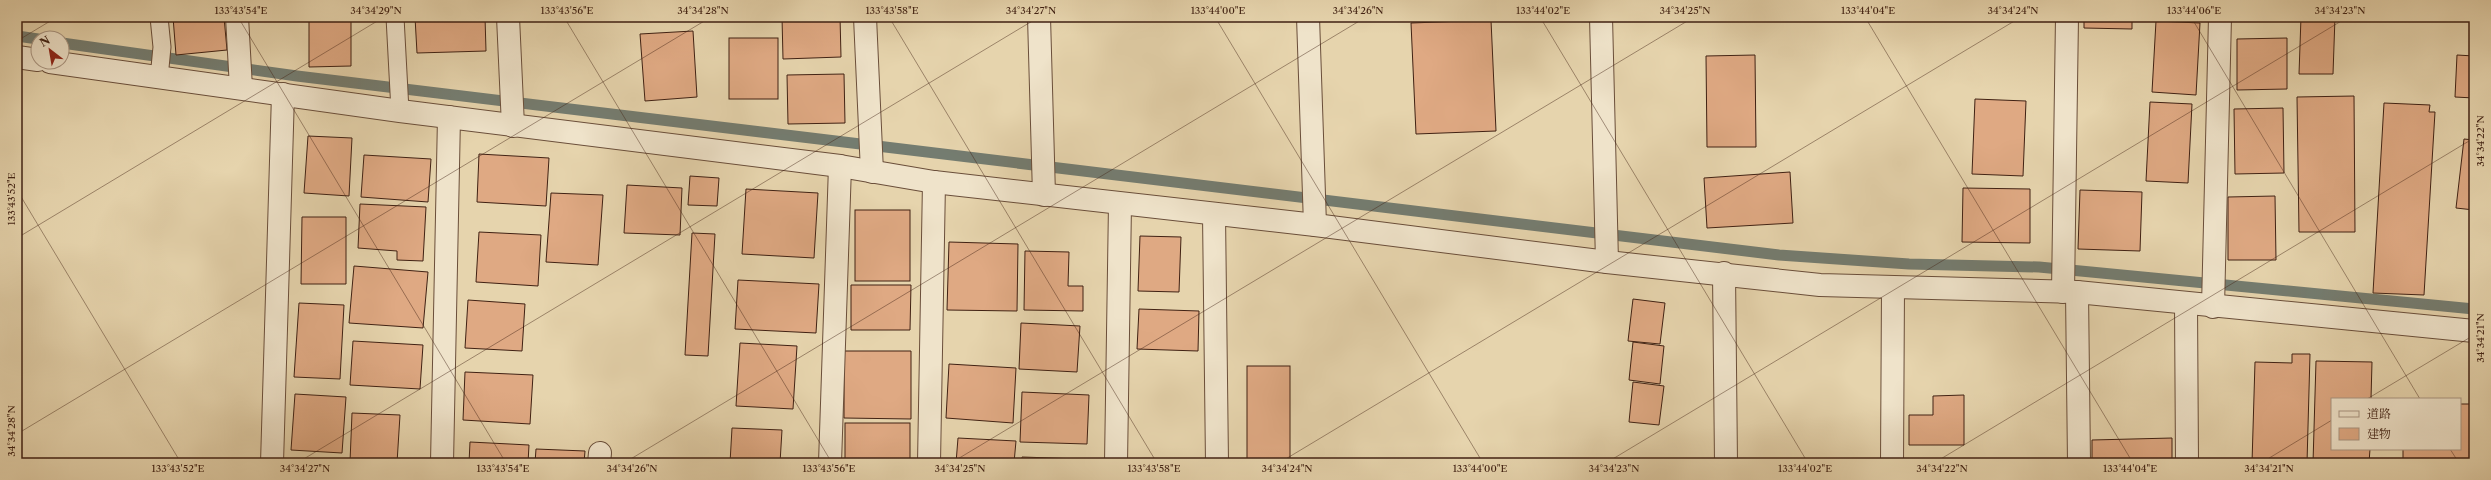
<svg xmlns="http://www.w3.org/2000/svg" width="2491" height="480" font-family="'Libre Caslon Text','Noto Serif JP',serif">
  <style>
    .lines { fill: none; stroke-linecap: round; stroke-linejoin: round }
    .stream { stroke: #747c70; stroke-width: 11 }
    .building { fill: #dfa983; stroke: #402113 }
    .service-casing { stroke: #6a4e3a; stroke-width: 19 }
    .minor-casing { stroke: #6a4e3a; stroke-width: 24 }
    .service { stroke: #efe3ca; stroke-width: 17 }
    .minor { stroke: #efe3ca; stroke-width: 22 }
    .ticks { fill: none; stroke: #402113; stroke-width: 1; stroke-opacity: 0.45 }
    .neatline { fill: none; stroke: #402113; stroke-width: 1.5 }
    .ticks-label { font-size: 10px; text-anchor: middle; fill: #402113 }
  </style>
  <rect width="100%" height="100%" fill="#e6d4ad"/>
  <filter id="stains"><feTurbulence type="fractalNoise" baseFrequency=".005" numOctaves="4"/><feColorMatrix values="0 0 0 0 .2 0 0 0 0 .09 0 0 0 0 .02 0 0 0 .5 -.17"/></filter>
  <radialGradient id="worn" r=".72"><stop offset=".6" stop-color="#630" stop-opacity="0"/><stop offset="1" stop-color="#630" stop-opacity=".3"/></radialGradient>
  <g class="lines">
    <!-- stream -->
    <g class="stream">
      <path d="M 17,36 L 38,39"/>
      <path d="M 62,43 L 297,76 L 1779,255 L 1909,264 L 2039,267 L 2474,309"/>
    </g>
  </g>
  <!-- building -->
  <g class="building">
    <path d="M 173,17 L 224,17 L 227,50 L 176,55 Z"/>
    <path d="M 415,17 L 485,17 L 486,51 L 417,53 Z"/>
    <path d="M 782,17 L 840,17 L 841,57 L 783,59 Z"/>
    <path d="M 2084,17 L 2132,17 L 2132,29 L 2084,28 Z"/>
    <path d="M 2301,17 L 2335,17 L 2333,74 L 2299,74 Z"/>
    <path d="M 1491,20 L 1496,131 L 1416,134 L 1411,23 Z"/>
    <path d="M 309,21 L 351,21 L 351,66 L 309,67 Z"/>
    <path d="M 2156,21 L 2200,23 L 2196,95 L 2152,92 Z"/>
    <path d="M 693,31 L 697,97 L 645,101 L 640,34 Z"/>
    <rect x="729" y="38" width="49" height="61"/>
    <path d="M 2287,38 L 2287,89 L 2237,90 L 2237,39 Z"/>
    <path d="M 1755,55 L 1756,147 L 1707,147 L 1706,56 Z"/>
    <path d="M 2457,55 L 2474,56 L 2474,98 L 2455,97 Z"/>
    <path d="M 844,74 L 845,123 L 788,124 L 787,75 Z"/>
    <path d="M 2354,96 L 2355,232 L 2299,232 L 2297,97 Z"/>
    <path d="M 1975,99 L 2026,101 L 2023,176 L 1972,174 Z"/>
    <path d="M 2150,102 L 2192,104 L 2188,183 L 2146,181 Z"/>
    <path d="M 2384,103 L 2430,105 L 2429,112 L 2435,112 L 2424,295 L 2373,293 Z"/>
    <path d="M 2283,108 L 2284,173 L 2235,174 L 2234,109 Z"/>
    <path d="M 308,136 L 352,138 L 349,196 L 304,193 Z"/>
    <path d="M 2464,139 L 2474,140 L 2474,210 L 2456,208 Z"/>
    <path d="M 479,154 L 549,158 L 546,206 L 477,202 Z"/>
    <path d="M 364,155 L 431,159 L 428,202 L 361,197 Z"/>
    <path d="M 1790,172 L 1793,223 L 1707,228 L 1704,178 Z"/>
    <path d="M 690,176 L 719,178 L 717,206 L 688,205 Z"/>
    <path d="M 627,185 L 682,188 L 680,235 L 624,233 Z"/>
    <path d="M 1963,188 L 2030,189 L 2030,243 L 1962,242 Z"/>
    <path d="M 746,189 L 818,193 L 814,258 L 742,254 Z"/>
    <path d="M 2080,190 L 2142,192 L 2140,251 L 2078,249 Z"/>
    <path d="M 551,193 L 603,195 L 598,265 L 546,262 Z"/>
    <path d="M 2275,196 L 2276,260 L 2228,260 L 2228,197 Z"/>
    <path d="M 360,204 L 426,207 L 423,261 L 397,260 L 397,251 L 358,248 Z"/>
    <rect x="855" y="210" width="55" height="71"/>
    <path d="M 302,217 L 346,217 L 346,284 L 301,284 Z"/>
    <path d="M 479,232 L 541,235 L 538,286 L 476,282 Z"/>
    <path d="M 692,233 L 715,234 L 708,356 L 685,355 Z"/>
    <path d="M 1140,236 L 1181,237 L 1179,292 L 1138,291 Z"/>
    <path d="M 949,242 L 1018,244 L 1017,311 L 947,310 Z"/>
    <path d="M 1025,251 L 1069,252 L 1068,286 L 1083,286 L 1083,311 L 1024,310 Z"/>
    <path d="M 354,266 L 428,272 L 423,328 L 349,323 Z"/>
    <path d="M 738,280 L 819,284 L 816,333 L 735,329 Z"/>
    <path d="M 851,285 L 911,285 L 910,330 L 851,330 Z"/>
    <path d="M 1633,299 L 1665,303 L 1660,344 L 1628,341 Z"/>
    <path d="M 468,300 L 525,304 L 522,351 L 465,348 Z"/>
    <path d="M 299,303 L 344,305 L 340,379 L 294,377 Z"/>
    <path d="M 1139,309 L 1199,311 L 1198,351 L 1137,349 Z"/>
    <path d="M 1021,323 L 1080,326 L 1077,372 L 1019,369 Z"/>
    <path d="M 353,341 L 423,345 L 420,389 L 350,385 Z"/>
    <path d="M 1633,342 L 1664,346 L 1660,384 L 1629,380 Z"/>
    <path d="M 740,343 L 797,346 L 793,409 L 736,406 Z"/>
    <path d="M 844,351 L 911,351 L 911,419 L 844,418 Z"/>
    <path d="M 2292,354 L 2310,354 L 2307,463 L 2252,463 L 2255,362 L 2292,363 Z"/>
    <path d="M 2316,361 L 2372,362 L 2371,399 L 2332,399 L 2332,449 L 2370,449 L 2369,463 L 2313,463 Z"/>
    <path d="M 949,364 L 1016,368 L 1013,423 L 946,418 Z"/>
    <rect x="1247" y="366" width="43" height="97"/>
    <path d="M 465,372 L 533,375 L 530,424 L 463,420 Z"/>
    <path d="M 1633,382 L 1664,386 L 1659,425 L 1629,422 Z"/>
    <path d="M 1022,392 L 1089,395 L 1087,444 L 1020,442 Z"/>
    <path d="M 295,394 L 346,397 L 342,453 L 291,450 Z"/>
    <path d="M 1964,395 L 1964,445 L 1909,445 L 1909,415 L 1933,415 L 1933,396 Z"/>
    <path d="M 2460,404 L 2474,404 L 2474,463 L 2403,463 L 2403,449 L 2460,449 Z"/>
    <path d="M 352,413 L 400,415 L 397,463 L 350,462 Z"/>
    <rect x="845" y="423" width="65" height="40"/>
    <path d="M 732,428 L 782,430 L 780,463 L 730,463 Z"/>
    <path d="M 958,438 L 1016,441 L 1014,463 L 956,463 Z"/>
    <path d="M 2172,438 L 2172,463 L 2092,463 L 2092,440 Z"/>
    <path d="M 470,442 L 529,445 L 528,463 L 469,463 Z"/>
    <path d="M 536,449 L 585,451 L 584,463 L 535,463 Z"/>
    <path d="M 1022,457 L 1080,459 L 1080,463 L 1022,463 Z"/>
  </g>
  <g class="lines">
    <!-- service casing -->
    <g class="service-casing">
      <g id="service">
        <path d="M 395,17 L 400,111"/>
        <path d="M 159,78 L 162,47 L 159,17"/>
      </g>
    </g>
    <!-- minor casing -->
    <g class="minor-casing">
      <g id="minor">
        <path d="M 237,17 L 241,88"/>
        <path d="M 508,17 L 513,126"/>
        <path d="M 865,17 L 872,172"/>
        <path d="M 1039,17 L 1044,195"/>
        <path d="M 1308,17 L 1315,225"/>
        <path d="M 1601,17 L 1607,262"/>
        <path d="M 17,57 L 38,60"/>
        <path d="M 50,62 L 400,111 L 840,166 L 934,182 L 1315,225 L 1607,262 L 1820,285 L 2077,292 L 2474,331"/>
        <path d="M 1214,214 L 1217,463"/>
        <path d="M 1724,273 L 1726,463"/>
        <path d="M 2063,292 L 2067,17"/>
        <path d="M 2077,292 L 2079,463"/>
        <path d="M 2186,304 L 2187,463"/>
        <path d="M 2213,307 L 2220,17"/>
        <path d="M 272,463 L 283,94"/>
        <path d="M 442,463 L 449,117"/>
        <path d="M 599,463 L 600,453"/>
        <path d="M 830,463 L 840,166"/>
        <path d="M 929,463 L 934,182"/>
        <path d="M 1116,463 L 1120,204"/>
        <path d="M 1892,463 L 1893,288"/>
      </g>
    </g>
    <!-- service -->
    <use href="#service" class="service"/>
    <!-- minor -->
    <use href="#minor" class="minor"/>
  </g>
  <!-- ticks -->
  <path class="ticks" d="M 238,17 L 506,463M 564,17 L 832,463M 889,17 L 1157,463M 1215,17 L 1483,463M 1540,17 L 1808,463M 1865,17 L 2133,463M 2191,17 L 2420,399M 17,41 L 57,17M 17,190 L 181,463M 17,238 L 384,17M 2367,399 L 2474,335M 17,434 L 711,17M 2450,449 L 2459,463M 297,463 L 1039,17M 624,463 L 1366,17M 951,463 L 1694,17M 1279,463 L 2021,17M 1606,463 L 2348,17M 1934,463 L 2474,138M 2261,463 L 2332,420"/>
  <!-- margin -->
  <rect width="2491" height="480" fill="none" stroke="#e6d4ad" stroke-width="44"/>
  <!-- legend -->
  <rect x="2331" y="398" width="130" height="52" fill="#efe3ca" stroke="#a99581"/>
  <rect x="2339" y="411" width="20" height="6" fill="#efe3ca" stroke="#a99581"/>
  <text x="2367" y="418" font-size="12" fill="#402113">道路</text>
  <rect x="2339" y="428" width="20" height="12" fill="#dfa983" stroke="#a99581"/>
  <text x="2367" y="438" font-size="12" fill="#402113">建物</text>
  <!-- north arrow -->
  <g transform="translate(50 50) rotate(329)"><circle r="19" fill="#efe3ca" stroke="#a99581"/>
  <path d="M0-3L7 15L0 10L-7 15Z" fill="#8f2418"/>
  <text y="-6" font-size="11" font-weight="bold" text-anchor="middle" fill="#402113">N</text>
  </g>
  <rect x="22" y="22" width="2447" height="436" class="neatline"/>
  <g class="ticks-label">
    <text x="241" y="14">133°43'54"E</text>
    <text x="376" y="14">34°34'29"N</text>
    <text x="567" y="14">133°43'56"E</text>
    <text x="703" y="14">34°34'28"N</text>
    <text x="892" y="14">133°43'58"E</text>
    <text x="1031" y="14">34°34'27"N</text>
    <text x="1218" y="14">133°44'00"E</text>
    <text x="1358" y="14">34°34'26"N</text>
    <text x="1543" y="14">133°44'02"E</text>
    <text x="1685" y="14">34°34'25"N</text>
    <text x="1868" y="14">133°44'04"E</text>
    <text x="2013" y="14">34°34'24"N</text>
    <text x="2194" y="14">133°44'06"E</text>
    <text x="2340" y="14">34°34'23"N</text>
    <text transform="translate(2480 141) rotate(-90)" y="4">34°34'22"N</text>
    <text transform="translate(11 199) rotate(-90)" y="4">133°43'52"E</text>
    <text transform="translate(2480 338) rotate(-90)" y="4">34°34'21"N</text>
    <text transform="translate(11 431) rotate(-90)" y="4">34°34'28"N</text>
    <text x="178" y="472">133°43'52"E</text>
    <text x="305" y="472">34°34'27"N</text>
    <text x="503" y="472">133°43'54"E</text>
    <text x="632" y="472">34°34'26"N</text>
    <text x="829" y="472">133°43'56"E</text>
    <text x="960" y="472">34°34'25"N</text>
    <text x="1154" y="472">133°43'58"E</text>
    <text x="1287" y="472">34°34'24"N</text>
    <text x="1480" y="472">133°44'00"E</text>
    <text x="1614" y="472">34°34'23"N</text>
    <text x="1805" y="472">133°44'02"E</text>
    <text x="1942" y="472">34°34'22"N</text>
    <text x="2130" y="472">133°44'04"E</text>
    <text x="2269" y="472">34°34'21"N</text>
  </g>
  <rect width="100%" height="100%" filter="url(#stains)"/>
  <rect width="100%" height="100%" fill="url(#worn)"/>
</svg>
